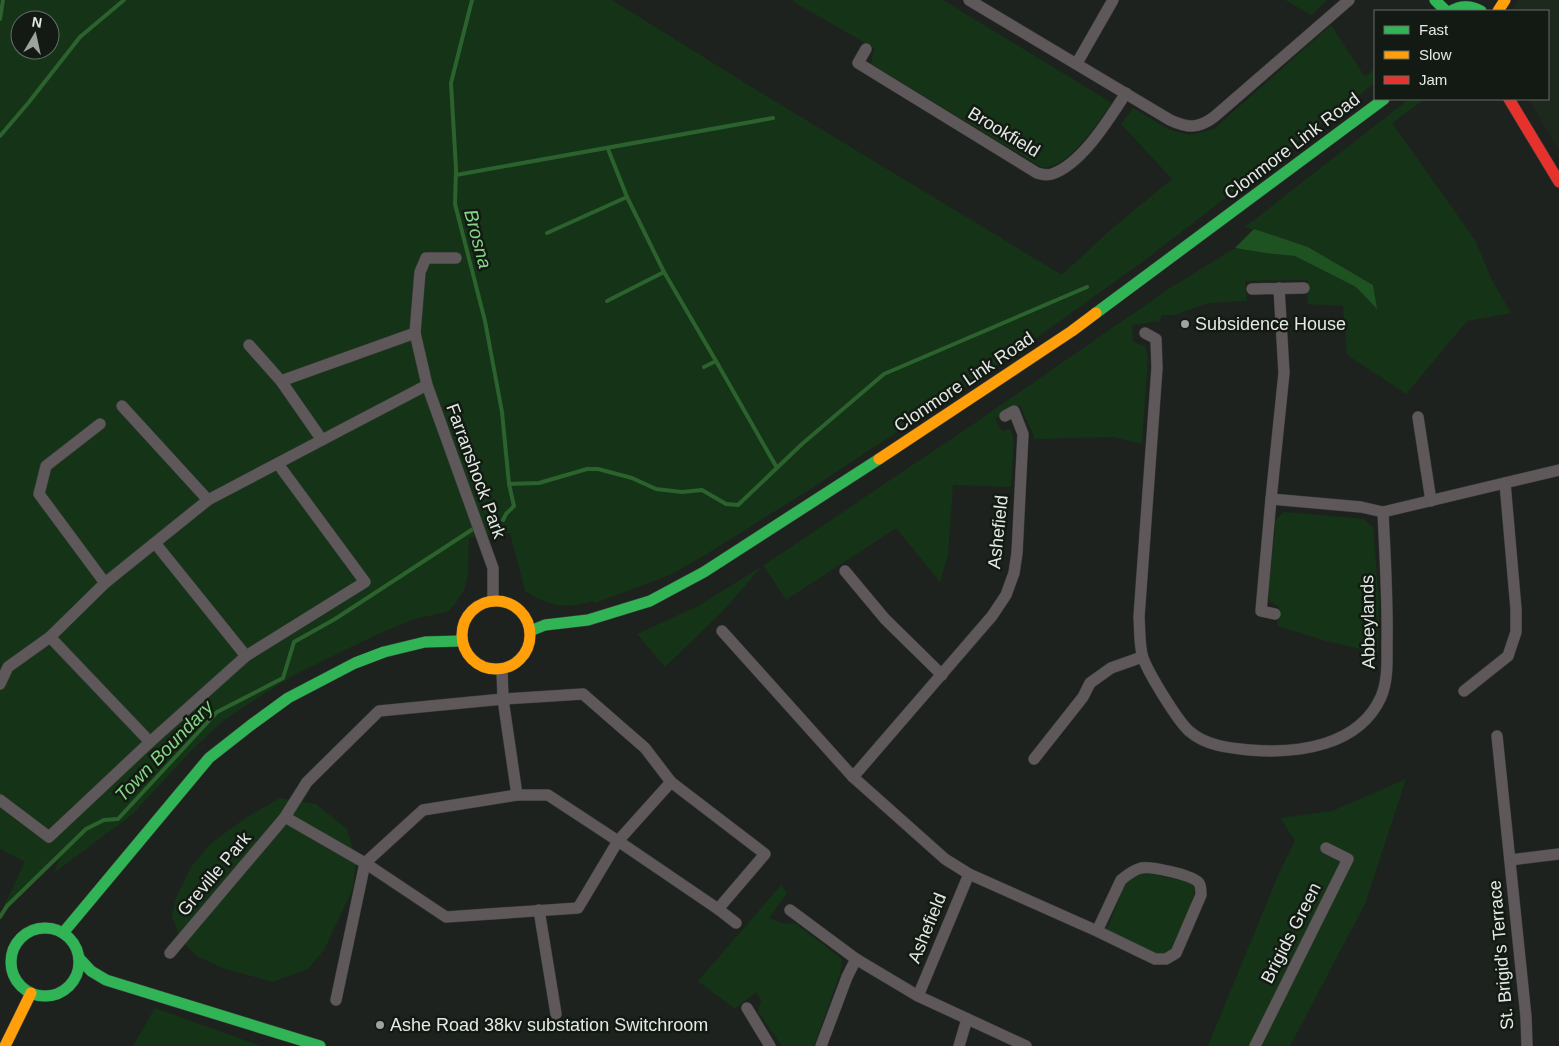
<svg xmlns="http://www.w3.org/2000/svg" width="1559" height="1046" font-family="Helvetica,sans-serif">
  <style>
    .built { fill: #1e291e }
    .green { fill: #153316; fill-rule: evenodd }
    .forest { fill: #1e5321 }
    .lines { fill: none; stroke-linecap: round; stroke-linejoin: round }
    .stream { stroke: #2b622d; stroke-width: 4 }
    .street-casing { stroke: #3b3d3b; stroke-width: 12 }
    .fast-casing { stroke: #3b3d3b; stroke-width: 12 }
    .slow-casing { stroke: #3b3d3b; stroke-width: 12 }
    .jam-casing { stroke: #3b3d3b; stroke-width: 12 }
    .street { stroke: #5f585a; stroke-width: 11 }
    .fast { stroke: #30b455; stroke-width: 11 }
    .slow { stroke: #ff9f0a; stroke-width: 11 }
    .jam { stroke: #e5322d; stroke-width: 11 }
    .poi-dot { fill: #9fa39f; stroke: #131a13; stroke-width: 2 }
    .labels { text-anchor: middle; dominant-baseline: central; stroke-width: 5; stroke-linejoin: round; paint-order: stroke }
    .street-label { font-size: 18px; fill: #e4e9e4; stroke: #131a13 }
    .poi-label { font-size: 18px; fill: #e4e9e4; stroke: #131a13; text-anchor: start }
    .water-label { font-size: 19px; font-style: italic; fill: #84d685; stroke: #131a13 }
  </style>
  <rect width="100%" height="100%" fill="#1e221e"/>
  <!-- built -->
  <path class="built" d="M 1518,0 L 1559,0 L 1559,151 L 1529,99 L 1548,99 L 1548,11 L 1512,11 Z"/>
  <!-- green -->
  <g class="green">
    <path d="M 0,0 L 612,0 L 763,94 L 1062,275 L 1108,232 L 1172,179 L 1121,124 L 1133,108 L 1168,129 L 1190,135 L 1214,129 L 1331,25 L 1365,77 L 1375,68 L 1375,83 L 1141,263 L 996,367 L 812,488 L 705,555 L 670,575 L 595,603 L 593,601 C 566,609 549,607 525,591 L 510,533 L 469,538 L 468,574 L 464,590 L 456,603 L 447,612 L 414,619 L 374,636 L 296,674 L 256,699 L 223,721 L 191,751 L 133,814 L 54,873 L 62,852 L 7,906 L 0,917 L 0,914 L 25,862 L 0,849 ZM 20,20 L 50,20 L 50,50 L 20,50 Z"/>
    <path d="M 795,0 L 943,0 L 1112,103 C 1097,123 1069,170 1041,167 L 871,64 L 874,48 L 792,1 Z"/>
    <path d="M 1285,0 L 1327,0 L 1311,15 Z"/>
    <path d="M 1409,99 L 1425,99 L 1392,123 L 1475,240 L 1491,278 L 1511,313 L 1467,321 L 1406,394 L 1347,355 L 1343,306 L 1307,304 L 1308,280 L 1245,281 L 1247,301 L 1208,303 L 1175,315 L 1162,315 L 1160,321 L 1132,325 L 1133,342 L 1145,346 L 1148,356 L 1142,444 L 1114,437 L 1035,439 L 1020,405 L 995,419 L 1002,431 L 1010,429 L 1014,440 L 1011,487 L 953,485 L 948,554 L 940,582 L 896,528 L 786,600 L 763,565 L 723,611 L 665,667 L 637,634 L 698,606 L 764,565 L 969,427 L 1170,288 L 1235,248 L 1265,253 L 1295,256 L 1356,287 L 1376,308 L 1373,285 L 1308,247 L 1245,227 Z"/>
    <path d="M 1284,512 L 1364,519 L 1373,527 L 1379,602 L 1378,653 L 1326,641 L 1277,626 L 1279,607 L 1271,602 L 1268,596 L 1276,519 Z"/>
    <path d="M 1406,779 L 1365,904 L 1290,1046 L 1208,1046 L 1279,873 L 1295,841 L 1280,818 L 1332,811 Z"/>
    <path d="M 280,798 L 316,804 L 347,829 L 356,859 L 353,888 L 324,950 L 308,969 L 273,982 L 222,968 L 197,956 L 180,939 L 172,915 L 177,895 L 191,867 L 211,843 L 247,817 Z"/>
    <path d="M 1143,872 L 1192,883 L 1195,890 L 1190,907 L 1171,949 L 1167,954 L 1154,955 L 1106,931 L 1126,882 Z"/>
    <path d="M 781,885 L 787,893 L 769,918 L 785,924 L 795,923 L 842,959 L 840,974 L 814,1046 L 782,1046 L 758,1012 L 761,1000 L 756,992 L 735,1009 L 698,981 Z"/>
    <path d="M 155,1008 L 261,1046 L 133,1046 Z"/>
  </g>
  <!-- forest -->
  <path class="forest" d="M 1254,229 L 1308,247 L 1373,285 L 1377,309 L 1356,287 L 1295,256 L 1265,253 L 1235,248 Z"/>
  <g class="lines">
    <!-- stream -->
    <g class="stream">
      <path d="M 472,0 L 451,83 L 456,169 L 455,204 L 485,321 L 502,412 L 509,484 L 514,506 L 506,514 L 503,520"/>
      <path d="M 0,19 L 3,0"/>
      <path d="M 0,136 L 29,102 L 80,37 L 124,0"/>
      <path d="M 608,149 L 627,197 L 664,272 L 716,361 L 777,468"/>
      <path d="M 456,175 L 773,118"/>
      <path d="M 547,233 L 627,197"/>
      <path d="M 607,301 L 664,272"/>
      <path d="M 704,367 L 716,361"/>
      <path d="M 509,484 L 539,483 L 587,469 L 598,469 L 632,478 L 656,489 L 682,492 L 702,490 L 726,504 L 738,505 L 802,444 L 884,374 L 1087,287"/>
      <path d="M 0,917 L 7,906 L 86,829 L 104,820 L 118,819 L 217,712 L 283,678 L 294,642 L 335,619 L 473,529"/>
    </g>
    <!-- street casing -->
    <g class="street-casing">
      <g id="street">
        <path d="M 969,0 L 1170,120 C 1187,128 1198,129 1214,117 L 1349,0"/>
        <path d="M 866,49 L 858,63 L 1037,173 C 1041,174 1047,176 1052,174 C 1082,164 1109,119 1126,93"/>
        <path d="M 1077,63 L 1113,0"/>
        <path d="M 456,258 L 426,258 L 420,272 L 415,333 L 427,385 L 493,568 L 493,601"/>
        <path d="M 1279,288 L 1284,373 L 1271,499 L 1361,507 L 1383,512"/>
        <path d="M 1252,289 L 1304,288"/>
        <path d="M 1145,333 L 1156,339 L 1157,368 L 1139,617 C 1140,630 1139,646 1143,658 C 1149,674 1177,720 1189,731 C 1206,746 1229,748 1250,750 C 1298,754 1359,746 1381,697 C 1388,680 1387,662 1387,645 C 1388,601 1385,556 1383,512 L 1559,470"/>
        <path d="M 249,345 L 281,381 L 415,333"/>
        <path d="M 281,381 L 322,440 L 427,385"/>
        <path d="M 122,406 L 208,500 L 322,440"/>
        <path d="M 1418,417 L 1431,501"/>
        <path d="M 100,424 L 46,466 L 39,494 L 105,583 L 208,500"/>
        <path d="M 1271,499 L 1261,611 L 1275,614"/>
        <path d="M 845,571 L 885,619 L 942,675"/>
        <path d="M 105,583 L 50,637 L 150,742 L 246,656 L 155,543"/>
        <path d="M 722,631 L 853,777 L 945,859 L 969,874 L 918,996"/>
        <path d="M 246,656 L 365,582 L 278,464"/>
        <path d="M 502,670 L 503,699 L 517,795"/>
        <path d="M 0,684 L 8,667 L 50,637"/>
        <path d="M 1464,691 L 1508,656 L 1516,632 L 1516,609 L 1505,483"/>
        <path d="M 583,694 L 645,748 L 671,782 L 618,841 L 548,795 L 517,795 L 423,810 L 365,863 L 285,817 L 307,782 L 379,711 L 503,699 Z"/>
        <path d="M 1497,736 L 1526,1017 L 1527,1046"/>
        <path d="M 1034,759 L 1083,697 L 1090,683 L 1111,668 L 1142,657"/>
        <path d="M 853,777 L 992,616 L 1006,595 L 1014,573 L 1017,553 L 1023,434 L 1014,411 L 1005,416"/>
        <path d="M 0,800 L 49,837 L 150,742"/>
        <path d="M 1510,860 L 1559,854"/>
        <path d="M 969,874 L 1097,931 L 1155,959 L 1166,959 L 1176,953 L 1201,895 C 1201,890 1201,886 1199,883 C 1193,875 1151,866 1141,868 C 1133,870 1127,875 1121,880 L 1097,931"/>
        <path d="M 718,909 L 736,923"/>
        <path d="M 539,910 L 556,1014"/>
        <path d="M 790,910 L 856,959 L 918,996 L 1026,1046"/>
        <path d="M 170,953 L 285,817"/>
        <path d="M 336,1000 L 365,863 L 446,917 L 578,908 L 618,841 L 718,909 L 765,854 L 671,782"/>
        <path d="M 747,1008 L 770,1046"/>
        <path d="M 821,1046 L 847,977 L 856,959"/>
        <path d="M 959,1046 L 967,1019"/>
        <path d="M 1255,1046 L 1348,859 L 1326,848"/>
      </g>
    </g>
    <!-- fast casing -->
    <g class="fast-casing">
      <g id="fast">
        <path d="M 1435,0 L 1446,11"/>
        <path d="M 1451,11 C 1461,5 1470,5 1481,11"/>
        <path d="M 1096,313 L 1384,99"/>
        <path d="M 530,631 L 545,625 L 588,620 L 650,601 L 704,572 L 879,459"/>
        <circle cx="45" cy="962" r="34"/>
        <path d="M 63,933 L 209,758 L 251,725 L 288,698 L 355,663 L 384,652 L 425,642 L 461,641"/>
        <path d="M 79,958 L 91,971 L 106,980 L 320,1046"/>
      </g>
    </g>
    <!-- slow casing -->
    <g class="slow-casing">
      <g id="slow">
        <path d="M 1498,11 L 1505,0"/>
        <path d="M 879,459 L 1072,331 L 1096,313"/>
        <circle cx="496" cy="635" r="34"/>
        <path d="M 5,1046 L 31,993"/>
      </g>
    </g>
    <!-- jam casing -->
    <g class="jam-casing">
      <path id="jam" d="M 1509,99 L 1559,182"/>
    </g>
    <!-- street -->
    <use href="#street" class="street"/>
    <!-- fast -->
    <use href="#fast" class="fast"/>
    <!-- slow -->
    <use href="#slow" class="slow"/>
    <!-- jam -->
    <use href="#jam" class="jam"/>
  </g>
  <!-- markers -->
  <g class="poi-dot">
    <circle cx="1185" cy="324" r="5"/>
    <circle cx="380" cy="1025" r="5"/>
  </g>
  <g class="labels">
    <!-- street labels -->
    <g class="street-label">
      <text transform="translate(1004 132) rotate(31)">Brookfield</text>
      <text transform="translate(1292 146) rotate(-37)">Clonmore Link Road</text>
      <text transform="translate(964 382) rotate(-34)">Clonmore Link Road</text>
      <text transform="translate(476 471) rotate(70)">Farranshock Park</text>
      <text transform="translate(998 532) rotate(-84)">Ashefield</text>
      <text transform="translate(1368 622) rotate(-91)">Abbeylands</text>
      <text transform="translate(214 874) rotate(-50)">Greville Park</text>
      <text transform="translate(927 928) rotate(-68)">Ashefield</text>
      <text transform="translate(1291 933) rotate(-63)">Brigids Green</text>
      <text transform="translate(1501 955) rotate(-95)">St. Brigid's Terrace</text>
    </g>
    <!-- poi labels -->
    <g class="poi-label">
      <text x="1195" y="324">Subsidence House</text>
      <text x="390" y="1025">Ashe Road 38kv substation Switchroom</text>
    </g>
    <!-- water labels -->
    <g class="water-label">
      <text transform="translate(478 239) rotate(75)">Brosna</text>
      <text transform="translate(164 751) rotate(-46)">Town Boundary</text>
    </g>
  </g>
  <!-- legend -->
  <rect x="1374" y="10" width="175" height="90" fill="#131a13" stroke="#676d67"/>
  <rect x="1384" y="26" width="25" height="8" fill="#30b455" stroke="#676d67"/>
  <text x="1419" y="35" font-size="15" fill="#e4e9e4">Fast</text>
  <rect x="1384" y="51" width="25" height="8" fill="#ff9f0a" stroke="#676d67"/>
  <text x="1419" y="60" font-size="15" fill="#e4e9e4">Slow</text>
  <rect x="1384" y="76" width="25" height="8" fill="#e5322d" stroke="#676d67"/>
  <text x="1419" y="85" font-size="15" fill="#e4e9e4">Jam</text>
  <!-- north arrow -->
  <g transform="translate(35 35) rotate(9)"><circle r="24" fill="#131a13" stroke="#676d67"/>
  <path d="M0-4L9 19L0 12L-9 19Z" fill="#9fa39f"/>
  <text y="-8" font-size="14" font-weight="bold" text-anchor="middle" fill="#e4e9e4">N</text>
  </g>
</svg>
